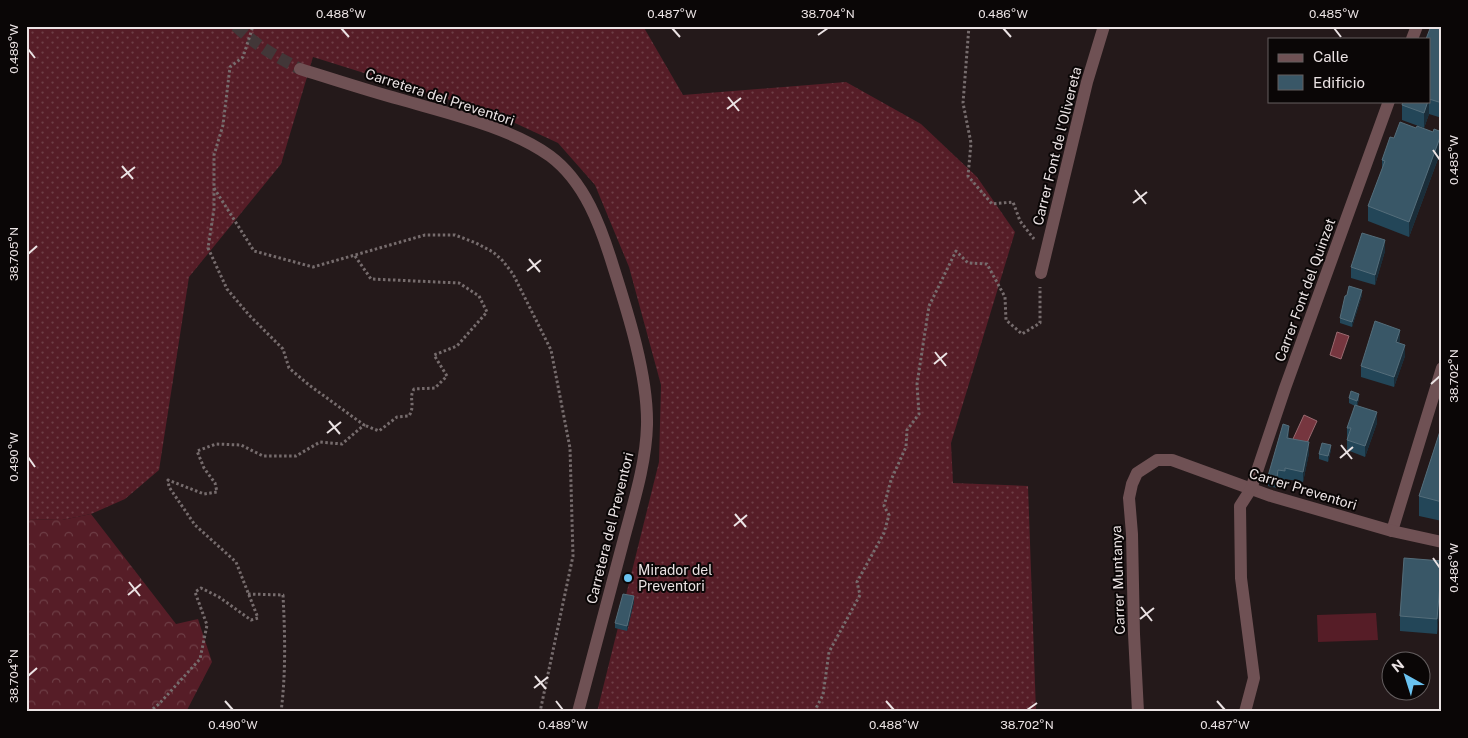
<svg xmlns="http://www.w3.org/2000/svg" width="1468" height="738" font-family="'Public Sans',sans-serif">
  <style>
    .grass { fill: url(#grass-dots) }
    .forest { fill: url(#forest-crowns) }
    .pitch { fill: #561d27 }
    .water { fill: #76363f; stroke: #996a70 }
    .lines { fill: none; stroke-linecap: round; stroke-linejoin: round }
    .tertiary-tunnel { stroke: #423738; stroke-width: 12; stroke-dasharray: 12 6; stroke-linecap: butt }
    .path { stroke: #766c6d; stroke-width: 3; stroke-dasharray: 2.5 2.5; stroke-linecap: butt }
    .minor { stroke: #6f5154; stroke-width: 12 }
    .tertiary { stroke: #6f5154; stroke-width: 12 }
    .wall { fill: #234658 }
    .shaded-wall { fill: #1a2d39 }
    .building { fill: #395767; stroke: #546d7a }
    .ticks { fill: none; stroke: #ebe3e4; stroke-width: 2 }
    .poi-dot { fill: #6ac3f1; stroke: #0a0606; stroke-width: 2 }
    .labels { text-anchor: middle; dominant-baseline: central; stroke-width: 4; stroke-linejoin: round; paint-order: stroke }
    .street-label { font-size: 14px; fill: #ebe3e4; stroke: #0a0606 }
    .poi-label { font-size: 14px; fill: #ebe3e4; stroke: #0a0606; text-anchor: start }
    .neatline { fill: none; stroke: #ebe3e4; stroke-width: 2 }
    .ticks-label { font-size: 12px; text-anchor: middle; fill: #ebe3e4 }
  </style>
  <defs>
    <pattern id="grass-dots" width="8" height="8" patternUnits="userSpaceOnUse" patternTransform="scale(1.25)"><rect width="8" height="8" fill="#561d27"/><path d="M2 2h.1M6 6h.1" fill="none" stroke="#6e3e46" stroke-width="1.8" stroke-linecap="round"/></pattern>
    <pattern id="forest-crowns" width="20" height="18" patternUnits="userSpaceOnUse" patternTransform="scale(1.25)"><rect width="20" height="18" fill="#561d27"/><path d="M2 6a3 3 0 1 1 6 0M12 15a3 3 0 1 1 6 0" fill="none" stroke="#6e3e46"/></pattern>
  </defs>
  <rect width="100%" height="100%" fill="#24191a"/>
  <!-- grass -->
  <path class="grass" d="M 26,26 L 643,26 L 683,95 L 846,82 L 921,124 L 977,177 L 1015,232 L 951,443 L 953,483 L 1028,486 L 1036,712 L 597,712 L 659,462 L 661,385 L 629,267 L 595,185 L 558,143 L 498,115 L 313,57 L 281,164 L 189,277 L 159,470 L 125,499 L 91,514 L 62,520 L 26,519 Z"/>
  <!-- forest -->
  <path class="forest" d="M 91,514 L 176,624 L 198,619 L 212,662 L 186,712 L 26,712 L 26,519 L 62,520 Z"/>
  <!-- pitch -->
  <path class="pitch" d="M 1376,613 L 1378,640 L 1318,642 L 1317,615 Z"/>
  <!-- water -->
  <g class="water">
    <path d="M 1337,332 L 1349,336 L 1341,359 L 1330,355 Z"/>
    <path d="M 1304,415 L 1317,421 L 1306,445 L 1293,439 Z"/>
  </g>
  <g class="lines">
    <!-- tertiary-tunnel -->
    <path class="tertiary-tunnel" d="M 236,26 C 255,45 277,57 300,69"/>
    <!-- path -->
    <g class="path">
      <path d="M 969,26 L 963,103 L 971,143 L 968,176 L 992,204 L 1013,202 L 1020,221 L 1034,239"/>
      <path d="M 214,188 L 254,251 L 313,267 L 425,235 L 455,235 L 476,243 L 493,252 L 503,261 L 513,274 L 551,350 L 570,448 L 573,556 L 540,712"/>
      <path d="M 355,256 L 371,279 L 459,283 L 479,296 L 487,312 L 457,346 L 434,355 L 447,376 L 435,388 L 414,389 C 408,399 416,404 409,416 L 397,417 L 379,431 L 364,425"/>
      <path d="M 248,594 L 283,595 C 285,634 286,673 281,712"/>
      <path d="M 149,712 L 159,704 L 200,659 L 207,625 L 195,592 L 201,588 L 219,597 L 251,620 L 258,618 L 236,562 L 195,525 L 169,487 L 168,480 L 204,494 L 217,492 L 215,483 L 204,468 L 197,451 L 216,444 L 241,445 L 263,456 L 296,456 L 320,442 L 342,444 L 364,425 L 309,385 L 289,368 L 283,349 L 249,315 L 227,289 L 208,248 L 214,209 L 214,155 L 223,125 L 230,67 L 243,57 L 253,26"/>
      <path d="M 814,712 L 823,695 L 829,652 L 860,595 L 857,582 L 884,533 L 889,515 L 884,506 L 891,480 L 906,447 L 907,430 L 919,414 L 917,384 L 929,306 L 956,251 L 968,263 L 987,264 L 1005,297 L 1006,320 L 1022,334 L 1040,323 L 1040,287"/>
    </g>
    <!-- minor -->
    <g class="minor">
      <path d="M 1412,39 L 1417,26"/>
      <path d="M 1041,273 L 1087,82 L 1104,26"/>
      <path d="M 1392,531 L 1442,368"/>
      <path d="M 1138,712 L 1134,634 L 1132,534 L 1129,498 L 1132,484 L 1137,473 L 1157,460 L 1172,460 L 1271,496 L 1392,531 L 1442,542"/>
      <path d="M 1245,712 L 1254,678 L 1241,578 L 1240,506 L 1251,489 L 1285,388 L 1389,101"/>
    </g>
    <!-- tertiary -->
    <path class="tertiary" d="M 300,69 C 333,79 366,90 399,99 C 447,113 510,127 550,156 C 585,182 601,227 613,266 C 628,313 648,376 647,425 C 646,466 632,507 622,546 C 607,601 593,657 578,712"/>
  </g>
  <!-- wall -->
  <g class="wall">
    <path d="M 1442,26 L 1442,118 L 1429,114 L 1424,128 L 1402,120 L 1402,105 L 1403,101 L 1429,101 L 1429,39 Z"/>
    <path d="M 1416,128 L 1433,132 L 1442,132 L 1442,148 L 1409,237 L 1368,221 L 1368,206 L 1382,169 L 1382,160 L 1394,138 Z"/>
    <path d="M 1442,173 L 1442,195 L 1440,194 L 1440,175 Z"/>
    <path d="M 1385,251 L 1375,285 L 1351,278 L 1351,267 Z"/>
    <path d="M 1362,295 L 1352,327 L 1340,323 L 1340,318 Z"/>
    <path d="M 1400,340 L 1399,343 L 1405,356 L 1394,387 L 1361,377 L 1361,366 Z"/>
    <path d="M 1349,398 L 1359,399 L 1357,406 L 1377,423 L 1365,457 L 1347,450 L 1347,428 L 1355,406 L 1349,403 Z"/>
    <path d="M 1442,425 L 1442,521 L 1419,516 L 1419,496 Z"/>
    <path d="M 1289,436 L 1289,438 L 1309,453 L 1303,482 L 1285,479 L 1285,481 L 1278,480 L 1277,488 L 1268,486 L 1268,476 Z"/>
    <path d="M 1331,450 L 1328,462 L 1319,459 L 1319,454 Z"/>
    <path d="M 1442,561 L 1442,577 L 1437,634 L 1400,631 L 1400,616 Z"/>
    <path d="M 634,602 L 627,631 L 615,628 L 615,623 Z"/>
  </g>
  <!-- shaded-wall -->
  <g class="shaded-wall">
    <path d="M 1428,101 L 1429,101 L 1429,114 L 1424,128 L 1424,113 Z"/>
    <path d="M 1442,133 L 1442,148 L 1409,237 L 1409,222 Z"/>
    <path d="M 1385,240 L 1385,251 L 1375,285 L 1375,275 Z"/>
    <path d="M 1362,290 L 1362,295 L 1352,327 L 1352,322 Z"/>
    <path d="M 1400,330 L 1400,340 L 1396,353 L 1396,342 Z"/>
    <path d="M 1405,345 L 1405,356 L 1394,387 L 1394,377 Z"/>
    <path d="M 1359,394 L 1359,399 L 1357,406 L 1357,401 Z"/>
    <path d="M 1377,412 L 1377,423 L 1365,457 L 1365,446 Z"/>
    <path d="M 1289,426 L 1289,436 L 1287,448 L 1287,438 Z"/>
    <path d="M 1309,442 L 1309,453 L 1303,482 L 1303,472 Z"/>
    <path d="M 1331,445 L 1331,450 L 1328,462 L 1328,456 Z"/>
    <path d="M 1278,470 L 1278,480 L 1277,488 L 1277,478 Z"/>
    <path d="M 1442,562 L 1442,577 L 1437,634 L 1437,619 Z"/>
    <path d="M 634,596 L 634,602 L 627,631 L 627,626 Z"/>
  </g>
  <!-- building -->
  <g class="building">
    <path d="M 1431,26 L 1442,26 L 1442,103 L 1429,99 L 1429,39 L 1426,39 Z"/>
    <path d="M 1403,101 L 1428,101 L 1424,113 L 1402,105 Z"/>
    <path d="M 1400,122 L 1416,128 L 1417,126 L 1433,132 L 1434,129 L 1442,132 L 1409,222 L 1368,206 L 1385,161 L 1382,160 L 1390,137 L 1394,138 Z"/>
    <path d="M 1362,233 L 1385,240 L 1375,275 L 1351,267 Z"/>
    <path d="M 1349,286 L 1362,290 L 1352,322 L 1340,318 L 1345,296 L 1347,295 Z"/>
    <path d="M 1375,321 L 1400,330 L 1396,342 L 1405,345 L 1394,377 L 1361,366 Z"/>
    <path d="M 1351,391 L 1359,394 L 1357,401 L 1349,398 Z"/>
    <path d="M 1355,405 L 1377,412 L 1365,446 L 1347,440 L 1351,428 L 1347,428 Z"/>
    <path d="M 1283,424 L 1289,426 L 1287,438 L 1309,442 L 1303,472 L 1285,468 L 1285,471 L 1278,470 L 1277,478 L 1268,476 Z"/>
    <path d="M 1442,425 L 1442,502 L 1419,496 Z"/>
    <path d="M 1322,443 L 1331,445 L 1328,456 L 1319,454 Z"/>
    <path d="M 1404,558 L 1442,561 L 1437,619 L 1400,616 Z"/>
    <path d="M 623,594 L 634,596 L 627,626 L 615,623 Z"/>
  </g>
  <!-- ticks -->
  <path class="ticks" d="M 341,28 L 349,37M 672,28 L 680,37M 1003,28 L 1011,37M 1334,28 L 1341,37M 818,35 L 828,28M 28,49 L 35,58M 728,97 L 739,111M 727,109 L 741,98M 1433,150 L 1440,160M 122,166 L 133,179M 121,178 L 135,167M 1135,190 L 1146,204M 1133,203 L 1147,192M 28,254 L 37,246M 529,259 L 540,272M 527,271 L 541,260M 935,352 L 946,366M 934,364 L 947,353M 1431,384 L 1440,376M 329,421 L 340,434M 327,433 L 341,422M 1341,445 L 1352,459M 28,457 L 35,467M 1340,458 L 1353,447M 735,514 L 746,527M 734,526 L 747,515M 1433,558 L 1440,568M 129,582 L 140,596M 128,595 L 141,584M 1141,607 L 1152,621M 1140,619 L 1154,608M 28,676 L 37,668M 535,676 L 546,689M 534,688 L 548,677M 225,701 L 233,710M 556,701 L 563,710M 886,701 L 894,710M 1217,701 L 1225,710M 1027,710 L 1037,703"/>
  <!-- markers -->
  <circle class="poi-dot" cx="628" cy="578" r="5"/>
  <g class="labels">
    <!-- street labels -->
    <g class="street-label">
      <text transform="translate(440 97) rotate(18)">Carretera del Preventori</text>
      <text transform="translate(1057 146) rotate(-76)">Carrer Font de l'Olivereta</text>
      <text transform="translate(1305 290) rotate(-70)">Carrer Font del Quinzet</text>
      <text transform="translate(1303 489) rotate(17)">Carrer Preventori</text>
      <text transform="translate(610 528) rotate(-76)">Carretera del Preventori</text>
      <text transform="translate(1118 580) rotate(-92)">Carrer Muntanya</text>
    </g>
    <!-- poi labels -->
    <g class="poi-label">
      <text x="638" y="570">Mirador del<tspan x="638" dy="16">Preventori</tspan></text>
    </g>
  </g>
  <!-- border -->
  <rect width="1468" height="738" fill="none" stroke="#0a0606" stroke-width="55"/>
  <!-- legend -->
  <rect x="1268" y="38" width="162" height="65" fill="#0a0606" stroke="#645e5f"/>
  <rect x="1278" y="54" width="25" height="8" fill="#6f5154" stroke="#645e5f"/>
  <text x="1313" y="62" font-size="15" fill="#ebe3e4">Calle</text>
  <rect x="1278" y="75" width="25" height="15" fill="#395767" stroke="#645e5f"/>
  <text x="1313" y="88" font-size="15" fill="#ebe3e4">Edificio</text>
  <!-- north arrow -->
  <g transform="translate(1406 676) rotate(321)"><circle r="24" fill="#0a0606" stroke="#645e5f"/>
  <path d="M0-4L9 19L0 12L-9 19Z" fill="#6ac3f1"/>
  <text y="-8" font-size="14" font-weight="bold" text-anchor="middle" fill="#ebe3e4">N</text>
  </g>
  <rect x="28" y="28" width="1412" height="682" class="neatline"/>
  <g class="ticks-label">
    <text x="341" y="18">0.488°W</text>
    <text x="672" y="18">0.487°W</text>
    <text x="828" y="18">38.704°N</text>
    <text x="1003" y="18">0.486°W</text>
    <text x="1334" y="18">0.485°W</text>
    <text transform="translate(14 49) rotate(-90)" y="4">0.489°W</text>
    <text transform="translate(1454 160) rotate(-90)" y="4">0.485°W</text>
    <text transform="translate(14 254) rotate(-90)" y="4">38.705°N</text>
    <text transform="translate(1454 376) rotate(-90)" y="4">38.702°N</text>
    <text transform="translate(14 457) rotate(-90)" y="4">0.490°W</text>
    <text transform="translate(1454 568) rotate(-90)" y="4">0.486°W</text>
    <text transform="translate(14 676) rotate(-90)" y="4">38.704°N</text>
    <text x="233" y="729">0.490°W</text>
    <text x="563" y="729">0.489°W</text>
    <text x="894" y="729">0.488°W</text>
    <text x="1027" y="729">38.702°N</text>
    <text x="1225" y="729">0.487°W</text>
  </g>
</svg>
